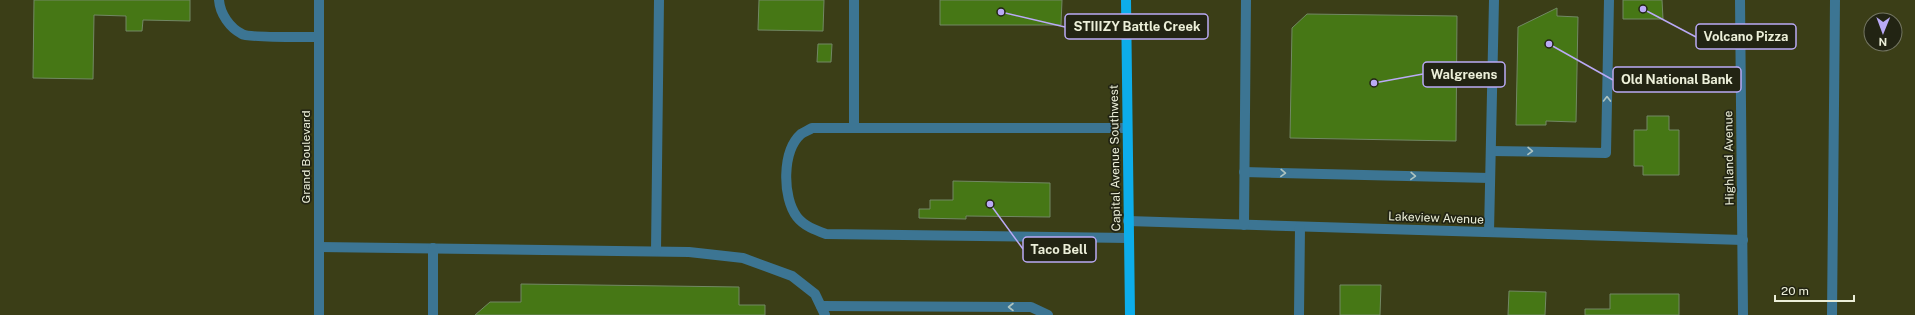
<svg xmlns="http://www.w3.org/2000/svg" width="1915" height="315" font-family="'Public Sans',sans-serif">
  <style>
    .building { fill: #467715; stroke: #728864 }
    .lines { fill: none; stroke-linecap: round; stroke-linejoin: round }
    .minor { stroke: #3c7593; stroke-width: 10 }
    .major { stroke: #0dadea; stroke-width: 10 }
    .oneway { stroke: #aec4c0 }
    .labels { text-anchor: middle; dominant-baseline: central; stroke-width: 3.5; stroke-linejoin: round; paint-order: stroke }
    .street-label { font-size: 12px; fill: #ecefd9; stroke: #222413 }
    .leader { fill: none; stroke: #baaaf6; stroke-width: 1.5 }
    .callout-dot { fill: #baaaf6; stroke: #222413; stroke-width: 1.5 }
    .callout { fill: #222413; stroke: #baaaf6; stroke-width: 1.5 }
    .callout-label { font-size: 13px; text-anchor: middle; font-weight: bold; fill: #ecefd9 }
  </style>
  <rect width="100%" height="100%" fill="#3b3e17"/>
  <!-- building -->
  <g class="building">
    <path d="M 34,0 L 190,0 L 190,21 L 143,20 L 142,31 L 126,31 L 126,16 L 94,15 L 93,79 L 33,78 Z"/>
    <path d="M 759,0 L 824,0 L 823,31 L 758,30 Z"/>
    <path d="M 940,0 L 1062,0 L 1061,25 L 940,25 Z"/>
    <path d="M 1623,0 L 1662,0 L 1663,19 L 1623,19 Z"/>
    <path d="M 1557,8 L 1557,16 L 1578,17 L 1576,122 L 1546,121 L 1546,125 L 1516,125 L 1518,27 Z"/>
    <path d="M 1307,14 L 1457,16 L 1456,141 L 1290,138 L 1292,28 Z"/>
    <path d="M 818,44 L 832,44 L 831,62 L 817,62 Z"/>
    <path d="M 1647,116 L 1669,116 L 1669,130 L 1679,130 L 1679,175 L 1643,175 L 1643,166 L 1634,166 L 1634,130 L 1647,130 Z"/>
    <path d="M 953,181 L 1050,183 L 1050,217 L 966,216 L 966,219 L 919,218 L 919,209 L 930,209 L 930,200 L 953,200 Z"/>
    <path d="M 521,284 L 739,287 L 739,305 L 765,305 L 765,315 L 475,315 L 490,302 L 521,302 Z"/>
    <path d="M 1340,285 L 1381,285 L 1380,315 L 1340,315 Z"/>
    <path d="M 1509,291 L 1546,292 L 1545,315 L 1508,315 Z"/>
    <path d="M 1610,294 L 1679,294 L 1679,315 L 1585,315 L 1585,309 L 1610,309 Z"/>
  </g>
  <g class="lines">
    <!-- minor -->
    <g class="minor">
      <path d="M 219,0 C 220,14 230,28 242,34 C 248,38 307,37 319,37"/>
      <path d="M 854,0 L 854,128"/>
      <path d="M 1740,0 L 1743,315"/>
      <path d="M 1127,128 L 812,128 C 809,130 804,132 801,134 C 782,151 782,197 797,217 C 804,226 815,230 826,234 L 1129,238"/>
      <path d="M 1491,151 L 1606,153 L 1609,0"/>
      <path d="M 1244,172 L 1490,178"/>
      <path d="M 1128,221 L 1743,240"/>
      <path d="M 1244,225 L 1246,0"/>
      <path d="M 1489,232 L 1494,0"/>
      <path d="M 319,247 L 689,252 L 743,258 L 792,276 L 815,294 L 825,315"/>
      <path d="M 656,251 L 659,0"/>
      <path d="M 821,306 L 1031,307 L 1048,315"/>
      <path d="M 319,315 L 319,0"/>
      <path d="M 433,315 L 433,248"/>
      <path d="M 1299,315 L 1300,227"/>
      <path d="M 1832,315 L 1835,0"/>
    </g>
    <!-- major -->
    <path class="major" d="M 1126,0 L 1130,315"/>
  </g>
  <!-- one-way arrows -->
  <defs><path id="oneway-chevron" d="M-2-3.5L2.5 0L-2 3.5" fill="none" stroke-width="1.6" stroke-linecap="round" stroke-linejoin="round"/></defs>
  <g class="oneway">
    <use href="#oneway-chevron" transform="translate(1607 99) rotate(-89)"/>
    <use href="#oneway-chevron" transform="translate(1530 151) rotate(1)"/>
    <use href="#oneway-chevron" transform="translate(1283 173) rotate(2)"/>
    <use href="#oneway-chevron" transform="translate(1413 176) rotate(2)"/>
    <use href="#oneway-chevron" transform="translate(1011 307) rotate(-180)"/>
  </g>
  <g class="labels">
    <!-- street labels -->
    <g class="street-label">
      <text transform="translate(306 157) rotate(-90)">Grand Boulevard</text>
      <text transform="translate(1115 158) rotate(-91)">Capital Avenue Southwest</text>
      <text transform="translate(1729 158) rotate(-91)">Highland Avenue</text>
      <text transform="translate(1436 218) rotate(2)">Lakeview Avenue</text>
    </g>
  </g>
  <!-- callouts -->
  <path class="leader" d="M1001 12L1065 27M1643 9L1696 37M1374 83L1423 74M1549 44L1613 80M990 204L1023 249"/>
  <g class="callout-dot">
    <circle cx="1001" cy="12" r="4"/>
    <circle cx="1643" cy="9" r="4"/>
    <circle cx="1374" cy="83" r="4"/>
    <circle cx="1549" cy="44" r="4"/>
    <circle cx="990" cy="204" r="4"/>
  </g>
  <g class="callout">
    <rect x="1065" y="14" width="143" height="25" rx="4"/>
    <rect x="1696" y="24" width="100" height="25" rx="4"/>
    <rect x="1423" y="62" width="82" height="25" rx="4"/>
    <rect x="1613" y="67" width="128" height="25" rx="4"/>
    <rect x="1023" y="237" width="73" height="25" rx="4"/>
  </g>
  <g class="callout-label">
    <text x="1137" y="31">STIIIZY Battle Creek</text>
    <text x="1746" y="41">Volcano Pizza</text>
    <text x="1464" y="79">Walgreens</text>
    <text x="1677" y="84">Old National Bank</text>
    <text x="1059" y="254">Taco Bell</text>
  </g>
  <!-- north arrow -->
  <g transform="translate(1883 32) rotate(181)"><circle r="19" fill="#222413" stroke="#737562"/>
  <path d="M0-3L7 15L0 10L-7 15Z" fill="#baaaf6"/>
  <text y="-6" font-size="11" font-weight="bold" text-anchor="middle" fill="#ecefd9">N</text>
  </g>
  <!-- scale -->
  <path d="M1775 295v6h79v-6" fill="none" stroke="#ecefd9" stroke-width="2"/>
  <text x="1781" y="295" font-size="12" fill="#ecefd9" stroke="#222413" stroke-width="3" paint-order="stroke">20 m</text>
</svg>
